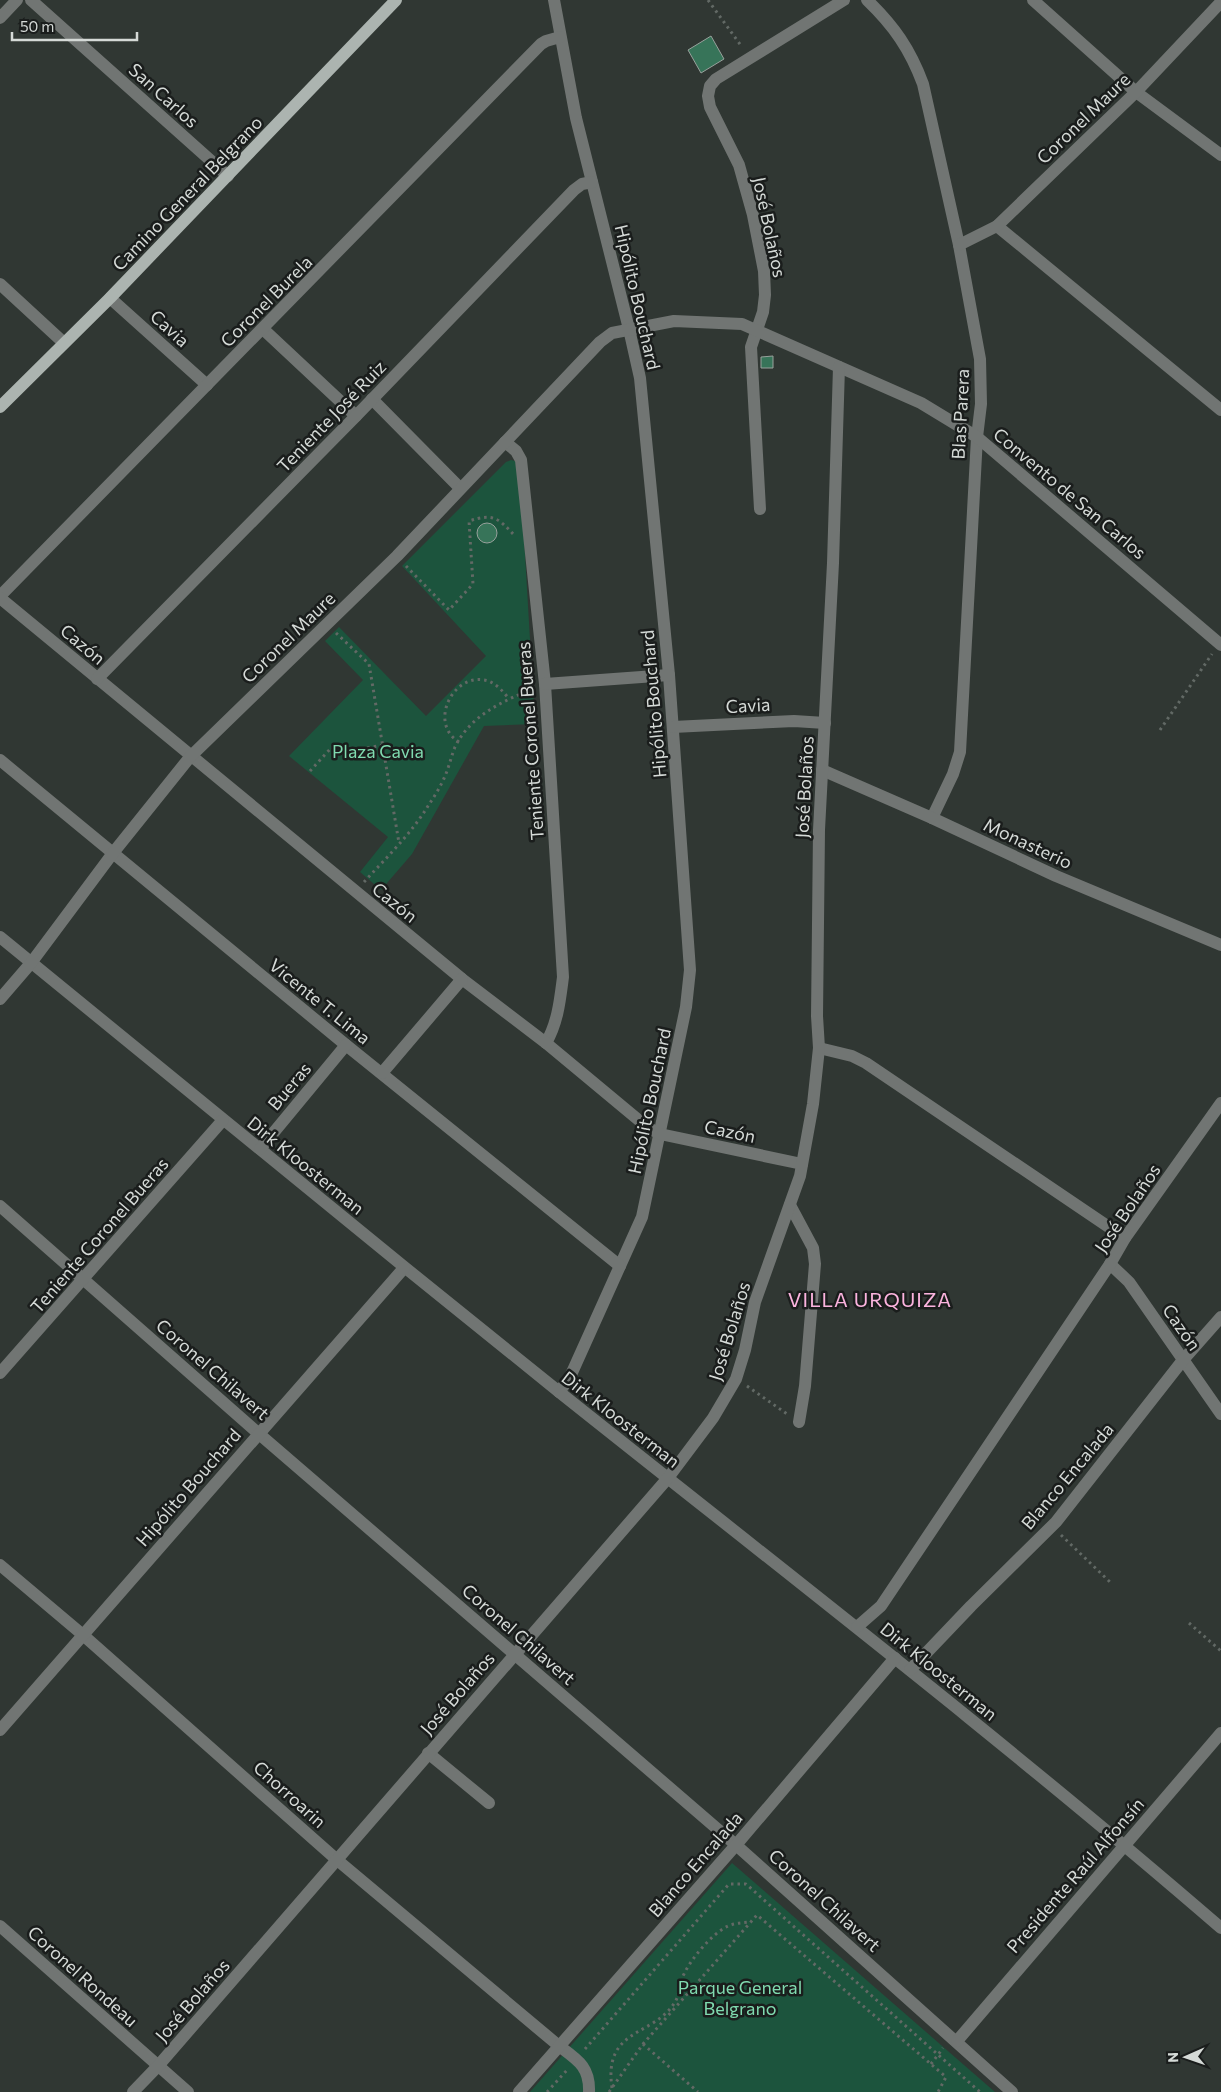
<svg xmlns="http://www.w3.org/2000/svg" width="1221" height="2092" font-family="Commissioner,sans-serif">
  <style>
    .green { fill: #1c543d }
    .building { fill: #377459; stroke: #98a19c }
    .lines { fill: none; stroke-linecap: round; stroke-linejoin: round }
    .path { stroke: #626965; stroke-width: 3; stroke-dasharray: 2.5 4; stroke-linecap: butt }
    .minor { stroke: #717573; stroke-width: 12 }
    .major { stroke: #acb4b0; stroke-width: 12 }
    .labels { text-anchor: middle; dominant-baseline: central; stroke-width: 5; stroke-linejoin: round; paint-order: stroke }
    .street-label { font-size: 18px; fill: #d5dad7; stroke: #1a1d1c }
    .park-label { font-size: 18px; fill: #80dbb0; stroke: #1a1d1c }
    .quarter-label { font-size: 20px; letter-spacing: 1px; fill: #fbb3de; stroke: #1a1d1c }
  </style>
  <rect width="100%" height="100%" fill="#303733"/>
  <!-- green -->
  <g class="green">
    <path d="M 511,460 L 515,461 L 520,470 L 535,724 L 484,726 L 412,854 L 381,890 L 360,872 L 388,837 L 289,756 L 363,680 L 325,641 L 339,627 L 426,716 L 486,656 L 402,566 L 506,462 Z"/>
    <path d="M 732,1863 L 995,2092 L 530,2092 Z"/>
  </g>
  <!-- building -->
  <g class="building">
    <path d="M 711,36 L 724,59 L 701,73 L 688,50 Z"/>
    <path d="M 773,356 L 773,368 L 761,368 L 761,357 Z"/>
    <circle cx="487" cy="533" r="10"/>
  </g>
  <g class="lines">
    <!-- path -->
    <g class="path">
      <path d="M 708,0 L 742,47"/>
      <path d="M 406,566 L 449,610 L 473,584 L 469,521 C 494,513 498,518 515,536"/>
      <path d="M 336,633 L 369,664 L 399,843"/>
      <path d="M 1160,730 L 1212,654"/>
      <path d="M 459,742 C 428,723 453,674 484,680 C 494,681 503,691 509,699"/>
      <path d="M 310,771 L 332,747 L 339,754 L 382,745"/>
      <path d="M 364,882 C 386,858 411,834 428,806 C 434,797 441,786 445,776 C 449,767 451,757 455,747 C 470,716 501,702 532,689"/>
      <path d="M 747,1386 L 787,1414"/>
      <path d="M 1061,1535 L 1110,1582"/>
      <path d="M 1189,1623 L 1221,1651"/>
      <path d="M 643,2044 L 698,2092"/>
      <path d="M 585,2049 L 729,1884 L 746,1884 L 980,2092"/>
      <path d="M 931,2064 L 943,2048"/>
      <path d="M 612,2088 C 603,2027 654,2037 675,2002 C 679,1996 679,1988 681,1981 C 687,1963 711,1934 728,1926 C 735,1923 742,1923 750,1922"/>
      <path d="M 547,2092 L 568,2069"/>
      <path d="M 609,2092 L 643,2044 L 757,1915 L 946,2077 L 938,2092"/>
    </g>
    <!-- minor -->
    <g class="minor">
      <path d="M 31,0 L 228,176"/>
      <path d="M 554,0 L 576,118 L 629,329 L 640,378 L 669,675 L 690,970 L 686,1007 L 642,1217 L 570,1377 L 559,1392"/>
      <path d="M 867,0 C 894,26 910,49 923,84 L 959,245 L 980,359 L 981,404 L 977,437 L 960,752 L 953,774 L 932,818"/>
      <path d="M 1033,0 L 1136,92 L 1221,155"/>
      <path d="M 0,18 L 17,0"/>
      <path d="M 997,226 L 1221,410"/>
      <path d="M 959,245 L 997,226 L 1136,92 L 1221,2"/>
      <path d="M 0,284 L 64,343"/>
      <path d="M 110,298 L 207,385"/>
      <path d="M 263,329 L 356,416"/>
      <path d="M 372,399 L 460,488"/>
      <path d="M 505,442 L 516,451 L 521,460 L 545,684 L 563,977 C 560,1000 558,1022 546,1043"/>
      <path d="M 760,509 L 751,347 L 763,312 L 765,295 L 764,271 L 753,215 L 739,165 L 710,107 L 708,96 L 710,86 L 716,79 L 844,0"/>
      <path d="M 0,596 L 541,44 L 546,41 L 560,37"/>
      <path d="M 0,598 L 462,979 L 546,1043 L 647,1127 L 660,1134 L 802,1164"/>
      <path d="M 97,679 L 356,416 L 574,190 L 582,184 L 592,182"/>
      <path d="M 545,684 L 669,675"/>
      <path d="M 673,727 L 794,721 L 825,723"/>
      <path d="M 0,760 L 346,1045 L 620,1266"/>
      <path d="M 822,770 L 932,818 L 1056,876 L 1221,945"/>
      <path d="M 0,937 C 186,1089 371,1241 558,1391 C 780,1568 1006,1742 1221,1928"/>
      <path d="M 0,999 L 31,963 L 113,853 L 190,757 L 397,556 L 600,342 L 612,333 L 674,321 L 742,324 L 921,403 L 977,437 L 1221,645"/>
      <path d="M 819,1048 L 852,1056 L 866,1063 L 1125,1238"/>
      <path d="M 382,1073 L 462,979"/>
      <path d="M 260,1149 L 346,1045"/>
      <path d="M 790,1205 L 813,1248 L 815,1264 L 805,1386 L 799,1422"/>
      <path d="M 0,1206 L 258,1433 L 736,1845 L 1012,2092"/>
      <path d="M 1110,1264 L 1129,1282 L 1221,1414"/>
      <path d="M 0,1373 L 223,1120"/>
      <path d="M 0,1565 L 83,1635 L 336,1859 L 559,2046 C 578,2060 590,2067 589,2092"/>
      <path d="M 857,1627 L 881,1606 L 1110,1264 L 1125,1238 L 1221,1103"/>
      <path d="M 910,1670 L 971,1606 L 1056,1522 L 1183,1360 L 1221,1317"/>
      <path d="M 0,1730 L 404,1268"/>
      <path d="M 428,1753 L 489,1803"/>
      <path d="M 0,1926 L 188,2092"/>
      <path d="M 957,2041 L 1221,1733"/>
      <path d="M 133,2092 L 158,2066 L 668,1478 L 713,1418 L 736,1379 L 745,1350 L 755,1302 L 800,1176 L 813,1104 L 819,1048 L 817,1016 L 819,830 L 833,563 L 839,367"/>
      <path d="M 519,2092 L 736,1845 L 895,1658"/>
    </g>
    <!-- major -->
    <path class="major" d="M 0,407 L 110,298 L 396,0"/>
  </g>
  <g class="labels">
    <!-- street labels -->
    <g class="street-label">
      <text transform="translate(164 95) rotate(42)">San Carlos</text>
      <text transform="translate(1083 118) rotate(-44)">Coronel Maure</text>
      <text transform="translate(187 193) rotate(-46)">Camino General Belgrano</text>
      <text transform="translate(770 227) rotate(78)">José Bolaños</text>
      <text transform="translate(638 297) rotate(77)">Hipólito Bouchard</text>
      <text transform="translate(266 301) rotate(-45)">Coronel Burela</text>
      <text transform="translate(170 328) rotate(42)">Cavia</text>
      <text transform="translate(960 414) rotate(-87)">Blas Parera</text>
      <text transform="translate(331 416) rotate(-46)">Teniente José Ruiz</text>
      <text transform="translate(1070 493) rotate(40)">Convento de San Carlos</text>
      <text transform="translate(288 637) rotate(-44)">Coronel Maure</text>
      <text transform="translate(83 644) rotate(40)">Cazón</text>
      <text transform="translate(653 704) rotate(-95)">Hipólito Bouchard</text>
      <text transform="translate(748 705) rotate(-3)">Cavia</text>
      <text transform="translate(530 741) rotate(-94)">Teniente Coronel Bueras</text>
      <text transform="translate(804 787) rotate(-87)">José Bolaños</text>
      <text transform="translate(1028 843) rotate(25)">Monasterio</text>
      <text transform="translate(395 902) rotate(39)">Cazón</text>
      <text transform="translate(320 1001) rotate(39)">Vicente T. Lima</text>
      <text transform="translate(289 1086) rotate(-50)">Bueras</text>
      <text transform="translate(649 1101) rotate(-78)">Hipólito Bouchard</text>
      <text transform="translate(730 1131) rotate(12)">Cazón</text>
      <text transform="translate(306 1165) rotate(39)">Dirk Kloosterman</text>
      <text transform="translate(1127 1208) rotate(-56)">José Bolaños</text>
      <text transform="translate(99 1235) rotate(-49)">Teniente Coronel Bueras</text>
      <text transform="translate(1182 1327) rotate(55)">Cazón</text>
      <text transform="translate(729 1331) rotate(-73)">José Bolaños</text>
      <text transform="translate(213 1369) rotate(41)">Coronel Chilavert</text>
      <text transform="translate(621 1419) rotate(38)">Dirk Kloosterman</text>
      <text transform="translate(1067 1476) rotate(-50)">Blanco Encalada</text>
      <text transform="translate(188 1487) rotate(-49)">Hipólito Bouchard</text>
      <text transform="translate(519 1634) rotate(41)">Coronel Chilavert</text>
      <text transform="translate(939 1671) rotate(39)">Dirk Kloosterman</text>
      <text transform="translate(457 1693) rotate(-49)">José Bolaños</text>
      <text transform="translate(290 1794) rotate(42)">Chorroarin</text>
      <text transform="translate(695 1864) rotate(-49)">Blanco Encalada</text>
      <text transform="translate(1075 1875) rotate(-49)">Presidente Raúl Alfonsín</text>
      <text transform="translate(825 1900) rotate(42)">Coronel Chilavert</text>
      <text transform="translate(83 1976) rotate(42)">Coronel Rondeau</text>
      <text transform="translate(192 2000) rotate(-49)">José Bolaños</text>
    </g>
    <!-- park labels -->
    <g class="park-label">
      <text x="378" y="751">Plaza Cavia</text>
      <text x="740" y="1987">Parque General<tspan x="740" dy="21">Belgrano</tspan></text>
    </g>
    <!-- quarter labels -->
    <g class="quarter-label">
      <text x="870" y="1299">VILLA URQUIZA</text>
    </g>
  </g>
  <!-- north arrow -->
  <g transform="translate(1186 2057) rotate(268)" stroke="#1a1d1c" stroke-width="4" paint-order="stroke">
  <path d="M0-4L9 19L0 12L-9 19Z" fill="#d5dad7"/>
  <text y="-8" font-size="14" font-weight="bold" text-anchor="middle" fill="#d5dad7">N</text>
  </g>
  <!-- scale -->
  <path d="M12 32v8h125v-8" fill="none" stroke="#d5dad7" stroke-width="2.5"/>
  <text x="20" y="32" font-size="15" fill="#d5dad7" stroke="#1a1d1c" stroke-width="4" paint-order="stroke">50 m</text>
</svg>
